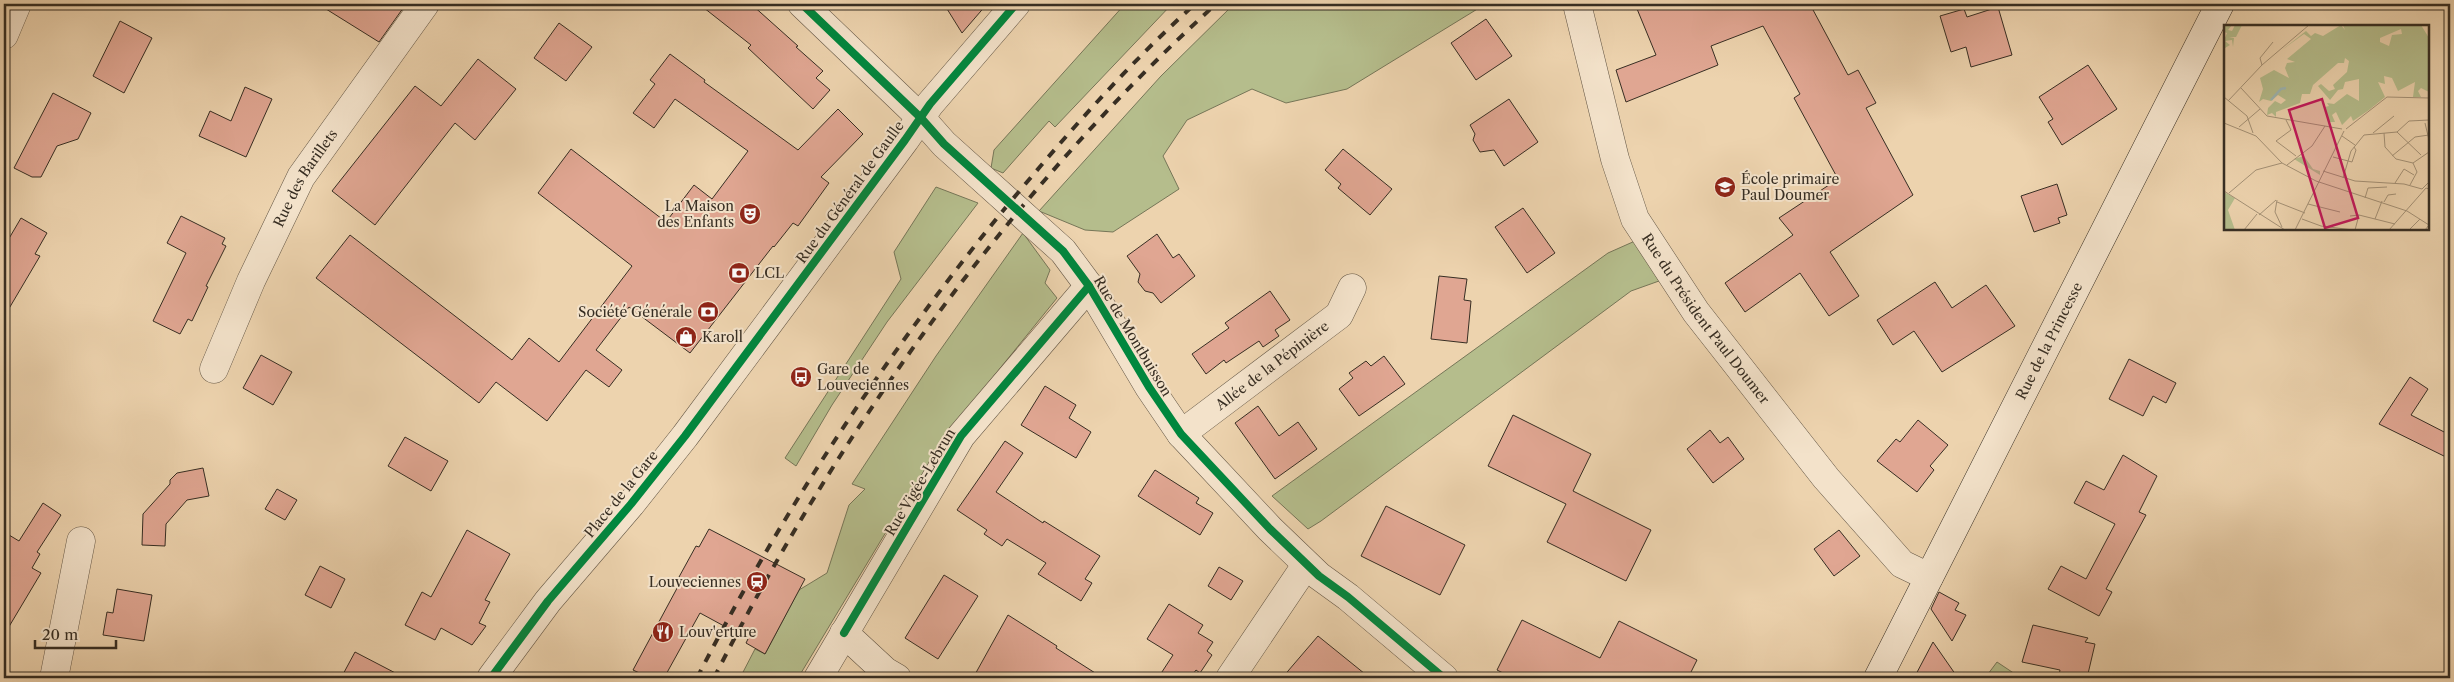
<svg xmlns="http://www.w3.org/2000/svg" width="2454" height="682" font-family="'Libre Caslon Text',serif">
  <style>
    .green { fill: #b5bd8c; stroke: #767658 }
    .building { fill: #e0a692; stroke: #372e23 }
    .lines { fill: none; stroke-linecap: round; stroke-linejoin: round }
    .street-casing { stroke: #645746; stroke-width: 29 }
    .secondary-casing { stroke: #372e23; stroke-width: 29 }
    .street { stroke: #f3e2ca; stroke-width: 28 }
    .secondary { stroke: #f3e2ca; stroke-width: 28 }
    .rail { stroke: #372e23; stroke-width: 4; stroke-dasharray: 9 9; stroke-linecap: butt }
    .cycleway-casing { stroke: #f3e2ca; stroke-width: 11 }
    .cycleway { stroke: #00873e; stroke-width: 8 }
    .labels { text-anchor: middle; dominant-baseline: central; stroke-width: 4; stroke-linejoin: round; paint-order: stroke }
    .street-label { font-size: 14px; fill: #372e23; stroke: #f3e2ca }
    .poi-label { font-size: 14px; fill: #372e23; stroke: #f3e2ca; text-anchor: start }
    .inset-river { fill: none; stroke: #9db6b4; stroke-width: 2.5 }
    .inset-road { fill: none; stroke: #a49176; stroke-width: 1 }
    .view { fill: #c2185b; fill-opacity: 0.15; stroke: #c2185b; stroke-width: 2.5 }
    .inset-edge { fill: none; stroke: #372e23; stroke-width: 2.5 }
  </style>
  <rect width="100%" height="100%" fill="#edd3ae"/>
  <filter id="stains"><feTurbulence type="fractalNoise" baseFrequency=".004" numOctaves="4"/><feColorMatrix values="0 0 0 0 .2 0 0 0 0 .09 0 0 0 0 .02 0 0 0 .5 -.17"/></filter>
  <radialGradient id="worn" r=".72"><stop offset=".6" stop-color="#630" stop-opacity="0"/><stop offset="1" stop-color="#630" stop-opacity=".3"/></radialGradient>
  <!-- green -->
  <g class="green">
    <path d="M 1125,4 L 1172,4 L 1055,127 L 1049,121 L 1003,173 L 991,168 L 994,150 Z"/>
    <path d="M 1234,4 L 1477,4 L 1479,8 L 1347,89 L 1286,103 L 1252,89 L 1187,120 L 1163,156 L 1179,189 L 1113,232 L 1085,230 L 1039,211 L 1161,76 Z"/>
    <path d="M 936,187 L 978,203 L 887,322 L 832,405 L 796,466 L 785,458 L 901,279 L 894,252 Z"/>
    <path d="M 1023,233 L 1050,270 L 1045,283 L 1057,298 L 955,424 L 889,527 L 798,678 L 740,678 L 755,649 L 765,654 L 799,590 L 827,573 L 849,505 L 865,489 L 852,484 L 936,356 Z"/>
    <path d="M 1635,241 L 1659,281 L 1631,291 L 1321,521 L 1308,529 L 1272,496 L 1608,253 Z"/>
    <path d="M 1997,662 L 2021,678 L 1985,678 Z"/>
  </g>
  <!-- building -->
  <g class="building">
    <path d="M 318,4 L 406,4 L 379,42 Z"/>
    <path d="M 699,4 L 751,4 L 798,46 L 796,47 L 823,71 L 816,78 L 830,90 L 813,109 L 748,48 L 751,45 Z"/>
    <path d="M 944,4 L 987,4 L 962,33 Z"/>
    <path d="M 1635,4 L 1816,4 L 1816,6 L 1812,8 L 1848,75 L 1858,70 L 1876,103 L 1866,108 L 1913,195 L 1830,252 L 1859,296 L 1829,316 L 1800,273 L 1745,312 L 1725,283 L 1793,235 L 1779,218 L 1838,179 L 1794,98 L 1800,94 L 1763,26 L 1711,46 L 1718,65 L 1626,102 L 1616,70 L 1656,55 Z"/>
    <path d="M 1998,7 L 2012,55 L 1971,67 L 1966,47 L 1951,52 L 1940,16 L 1964,9 L 1967,17 Z"/>
    <path d="M 1486,19 L 1512,56 L 1476,80 L 1451,43 Z"/>
    <path d="M 120,21 L 152,38 L 124,93 L 93,76 Z"/>
    <path d="M 559,23 L 592,47 L 566,81 L 534,58 Z"/>
    <path d="M 670,54 L 705,80 L 704,82 L 798,150 L 838,109 L 863,134 L 821,177 L 829,183 L 798,226 L 793,223 L 774,247 L 773,246 L 690,353 L 629,307 L 596,350 L 622,370 L 609,387 L 586,370 L 547,421 L 496,382 L 479,403 L 316,278 L 350,235 L 512,360 L 529,338 L 559,362 L 632,266 L 538,193 L 571,149 L 666,222 L 694,185 L 712,199 L 748,151 L 675,99 L 654,128 L 633,113 L 655,84 L 650,80 Z"/>
    <path d="M 478,59 L 516,89 L 475,140 L 455,123 L 375,225 L 332,191 L 415,86 L 441,106 Z"/>
    <path d="M 2088,65 L 2117,109 L 2062,145 L 2048,122 L 2053,119 L 2039,97 Z"/>
    <path d="M 245,87 L 272,99 L 246,157 L 199,136 L 210,111 L 231,121 Z"/>
    <path d="M 53,93 L 91,113 L 78,139 L 57,146 L 41,177 L 32,177 L 14,168 Z"/>
    <path d="M 1509,99 L 1538,142 L 1504,166 L 1494,150 L 1480,152 L 1473,140 L 1475,134 L 1470,125 Z"/>
    <path d="M 1343,149 L 1392,189 L 1370,215 L 1338,188 L 1341,184 L 1325,170 Z"/>
    <path d="M 2057,184 L 2067,215 L 2058,218 L 2060,223 L 2034,232 L 2021,196 Z"/>
    <path d="M 1523,208 L 1555,253 L 1527,273 L 1495,227 Z"/>
    <path d="M 181,216 L 225,238 L 222,244 L 226,246 L 206,286 L 208,287 L 192,321 L 188,319 L 180,334 L 153,321 L 186,253 L 167,243 Z"/>
    <path d="M 21,218 L 47,233 L 35,254 L 40,256 L 4,317 L 4,247 Z"/>
    <path d="M 1157,234 L 1173,258 L 1179,254 L 1195,276 L 1161,303 L 1153,293 L 1145,291 L 1138,282 L 1140,274 L 1127,256 Z"/>
    <path d="M 1439,276 L 1467,279 L 1464,300 L 1471,301 L 1467,343 L 1431,339 Z"/>
    <path d="M 1935,282 L 1952,308 L 1986,285 L 2015,326 L 1942,372 L 1914,331 L 1893,345 L 1877,320 Z"/>
    <path d="M 1270,291 L 1290,320 L 1275,330 L 1279,336 L 1263,347 L 1259,341 L 1226,363 L 1224,360 L 1206,374 L 1192,354 L 1229,328 L 1225,323 Z"/>
    <path d="M 261,355 L 292,372 L 273,405 L 243,388 Z"/>
    <path d="M 1384,356 L 1405,384 L 1359,416 L 1339,389 L 1353,378 L 1349,373 L 1366,361 L 1371,366 Z"/>
    <path d="M 2129,359 L 2176,383 L 2166,403 L 2153,396 L 2143,416 L 2109,399 Z"/>
    <path d="M 2410,377 L 2428,389 L 2411,415 L 2450,435 L 2450,459 L 2379,424 Z"/>
    <path d="M 1045,386 L 1076,405 L 1069,418 L 1091,432 L 1076,458 L 1021,425 Z"/>
    <path d="M 1258,406 L 1279,436 L 1298,422 L 1317,449 L 1275,479 L 1235,423 Z"/>
    <path d="M 1513,415 L 1591,454 L 1573,491 L 1651,530 L 1626,581 L 1547,542 L 1566,504 L 1488,466 Z"/>
    <path d="M 1918,420 L 1948,445 L 1930,466 L 1934,470 L 1917,492 L 1877,461 L 1896,439 L 1900,442 Z"/>
    <path d="M 1710,430 L 1720,443 L 1728,437 L 1744,459 L 1713,483 L 1687,449 Z"/>
    <path d="M 405,437 L 448,461 L 431,491 L 388,466 Z"/>
    <path d="M 1005,441 L 1023,453 L 996,492 L 1043,523 L 1044,521 L 1100,556 L 1085,579 L 1092,583 L 1081,601 L 1038,574 L 1046,563 L 1007,539 L 1002,546 L 984,534 L 987,530 L 957,510 Z"/>
    <path d="M 2123,455 L 2157,476 L 2139,512 L 2146,515 L 2106,589 L 2112,592 L 2099,616 L 2048,589 L 2061,566 L 2086,579 L 2115,524 L 2074,503 L 2086,481 L 2104,490 Z"/>
    <path d="M 203,468 L 209,496 L 187,500 L 166,524 L 165,546 L 142,545 L 143,514 L 170,484 L 170,480 L 177,473 Z"/>
    <path d="M 1155,470 L 1199,498 L 1196,503 L 1213,513 L 1200,535 L 1138,496 Z"/>
    <path d="M 277,489 L 297,500 L 285,520 L 265,509 Z"/>
    <path d="M 43,503 L 61,515 L 37,552 L 40,554 L 32,568 L 41,573 L 4,635 L 4,532 L 19,541 Z"/>
    <path d="M 1386,506 L 1465,545 L 1440,595 L 1361,556 Z"/>
    <path d="M 709,529 L 805,579 L 765,654 L 746,643 L 748,639 L 700,613 L 664,678 L 650,678 L 633,670 L 682,579 L 679,577 L 696,546 L 699,547 Z"/>
    <path d="M 467,530 L 510,554 L 485,600 L 490,602 L 479,623 L 486,626 L 472,645 L 441,628 L 435,640 L 405,625 L 422,592 L 431,597 Z"/>
    <path d="M 1839,530 L 1860,556 L 1834,576 L 1814,549 Z"/>
    <path d="M 320,566 L 345,579 L 331,608 L 305,595 Z"/>
    <path d="M 1219,567 L 1243,581 L 1231,600 L 1208,586 Z"/>
    <path d="M 944,575 L 978,596 L 938,659 L 905,638 Z"/>
    <path d="M 117,589 L 152,595 L 144,641 L 103,635 L 107,612 L 113,613 Z"/>
    <path d="M 1939,592 L 1959,603 L 1955,610 L 1966,615 L 1952,641 L 1931,609 Z"/>
    <path d="M 1169,604 L 1203,625 L 1198,633 L 1213,642 L 1207,651 L 1212,655 L 1200,673 L 1196,670 L 1190,678 L 1158,678 L 1173,655 L 1147,639 Z"/>
    <path d="M 1008,615 L 1057,646 L 1056,648 L 1103,678 L 973,678 Z"/>
    <path d="M 1522,620 L 1600,658 L 1619,621 L 1697,660 L 1688,678 L 1513,678 L 1497,670 Z"/>
    <path d="M 2033,625 L 2088,638 L 2085,642 L 2095,644 L 2087,678 L 2059,675 L 2060,670 L 2022,662 Z"/>
    <path d="M 1318,636 L 1370,678 L 1282,678 Z"/>
    <path d="M 1933,642 L 1958,678 L 1914,678 Z"/>
    <path d="M 355,652 L 405,678 L 341,678 Z"/>
  </g>
  <g class="lines">
    <!-- street casing -->
    <g class="street-casing">
      <g id="street">
        <path d="M 802,4 L 921,118 L 944,144 L 1063,251 L 1089,286 L 1149,387 L 1181,434 L 1270,529 L 1319,576 L 1348,597 L 1444,678"/>
        <path id="s1" d="M 1577,4 L 1615,159 L 1635,219 L 1696,312 L 1826,478 L 1902,564 L 1929,577"/>
        <path d="M 4,35 L 17,4"/>
        <path id="s2" d="M 214,369 L 251,281 L 301,177 L 425,4"/>
        <path id="s3" d="M 1181,434 L 1339,315 L 1352,288"/>
        <path d="M 844,633 L 885,671 L 897,678"/>
        <path d="M 54,678 L 81,541"/>
        <path d="M 491,678 L 548,601 L 631,504 L 685,436 L 905,140 L 930,104 L 1016,4"/>
        <path d="M 818,678 L 961,436 L 1089,286"/>
        <path d="M 1230,678 L 1306,565"/>
      </g>
    </g>
    <!-- secondary casing -->
    <g class="secondary-casing">
      <g id="secondary">
        <path id="s4" d="M 1878,678 L 2220,4"/>
      </g>
    </g>
    <!-- street -->
    <use href="#street" class="street"/>
    <!-- secondary -->
    <use href="#secondary" class="secondary"/>
    <!-- rail -->
    <g class="rail">
      <path d="M 697,678 C 782,512 880,363 997,218 C 1059,143 1123,69 1195,4"/>
      <path d="M 714,678 C 839,430 1010,191 1216,4"/>
    </g>
    <!-- cycleway casing -->
    <g class="cycleway-casing">
      <g id="cycleway">
        <path d="M 802,4 L 921,118 L 944,144 L 1063,251 L 1089,286 L 1149,387 L 1181,434 L 1270,529 L 1319,576 L 1348,597 L 1444,678"/>
        <path d="M 844,633 L 961,436 L 1089,286"/>
        <path d="M 491,678 L 548,601 L 631,504 L 685,436 L 905,140 L 930,104 L 1016,4"/>
      </g>
    </g>
    <!-- cycleway -->
    <use href="#cycleway" class="cycleway"/>
  </g>
  <!-- icons -->
  <defs>
    <g id="school-disc" transform="scale(1.125)"><circle r="9.5" fill="#8f2418" stroke="#f3e2ca"/><path d="M0-5L7-2L0 1L-7-2ZM-4 1L0 2.5L4 1V4Q0 6-4 4Z" fill="#fff"/></g>
    <g id="theatre-disc" transform="scale(1.125)"><circle r="9.5" fill="#8f2418" stroke="#f3e2ca"/><path d="M-5-5.5Q0-4 5-5.5V0Q5 5 0 6Q-5 5-5 0ZM-3.3-2.5H-1v1.5H-3.3ZM1-2.5H3.3v1.5H1ZM-2.8 1Q0 5.5 2.8 1Z" fill="#fff"/></g>
    <g id="bank-disc" transform="scale(1.125)"><circle r="9.5" fill="#8f2418" stroke="#f3e2ca"/><path d="M-6-4H6V4H-6ZM0-2.3a2.3 2.3 0 1 0 0 4.6a2.3 2.3 0 1 0 0-4.6Z" fill="#fff"/></g>
    <g id="shop-disc" transform="scale(1.125)"><circle r="9.5" fill="#8f2418" stroke="#f3e2ca"/><path d="M-5-2.5h2.3a2.7 3.5 0 0 1 5.4 0H5L5.5 6h-11ZM-1.5-2.5h3a1.5 2.3 0 0 0-3 0Z" fill="#fff"/></g>
    <g id="bus-disc" transform="scale(1.125)"><circle r="9.5" fill="#8f2418" stroke="#f3e2ca"/><path d="M-5-6H5V4H4V6H2V4H-2V6H-4V4H-5ZM-3.5-4V0h7V-4ZM-3.5 1.2v1.5H-2V1.2ZM2 1.2v1.5H3.5V1.2Z" fill="#fff"/></g>
    <g id="station-disc" transform="scale(1.125)"><circle r="9.5" fill="#8f2418" stroke="#f3e2ca"/><path d="M-3-6H3Q5-6 5-4V2Q5 4 3 4L4.5 6H3L1.5 4h-3L-3 6H-4.5L-3 4Q-5 4-5 2V-4Q-5-6-3-6ZM-3.5-4v3h7v-3ZM-3.5 1v1.5H-2V1ZM2 1v1.5H3.5V1Z" fill="#fff"/></g>
    <g id="restaurant-disc" transform="scale(1.125)"><circle r="9.5" fill="#8f2418" stroke="#f3e2ca"/><path d="M-5-6h1v4h1v-4h1v4h1v-4h1v5L-1.5 .5V6h-2V.5L-5-1ZM5-6V6H3V1.5H1.5Q1.5-4 5-6Z" fill="#fff"/></g>
  </defs>
  <g fill-rule="evenodd">
    <use href="#school-disc" x="1725" y="187"/>
    <use href="#theatre-disc" x="750" y="214"/>
    <use href="#bank-disc" x="739" y="273"/>
    <use href="#bank-disc" x="708" y="312"/>
    <use href="#shop-disc" x="686" y="337"/>
    <use href="#bus-disc" x="801" y="377"/>
    <use href="#station-disc" x="757" y="582"/>
    <use href="#restaurant-disc" x="663" y="632"/>
  </g>
  <g class="labels">
    <!-- street labels -->
    <g class="street-label">
      <text stroke="none"><textPath href="#s2" startOffset="212">Rue des Barillets</textPath></text>
      <text transform="translate(850 192) rotate(-54)">Rue du Général de Gaulle</text>
      <text stroke="none"><textPath href="#s1" startOffset="345">Rue du Président Paul Doumer</textPath></text>
      <text transform="translate(1133 336) rotate(59)">Rue de Montbuisson</text>
      <text stroke="none"><textPath href="#s4" startOffset="378">Rue de la Princesse</textPath></text>
      <text stroke="none"><textPath href="#s3" startOffset="114">Allée de la Pépinière</textPath></text>
      <text transform="translate(920 482) rotate(-59)">Rue Vigée-Lebrun</text>
      <text transform="translate(621 494) rotate(-51)">Place de la Gare</text>
    </g>
    <!-- poi labels -->
    <g class="poi-label">
      <text x="1741" y="179">École primaire<tspan x="1741" dy="16">Paul Doumer</tspan></text>
      <text x="734" y="206" text-anchor="end">La Maison<tspan x="734" dy="16">des Enfants</tspan></text>
      <text x="755" y="273">LCL</text>
      <text x="692" y="312" text-anchor="end">Société Générale</text>
      <text x="702" y="337">Karoll</text>
      <text x="817" y="369">Gare de<tspan x="817" dy="16">Louveciennes</tspan></text>
      <text x="741" y="582" text-anchor="end">Louveciennes</text>
      <text x="679" y="632">Louv'erture</text>
    </g>
  </g>
  <!-- overview -->
  <g transform="translate(2224 25)">
    <rect width="205" height="205" fill="#edd3ae"/>
    <path d="M 0,0 L 8,0 L 4,5 L 8,6 L 11,0 L 18,0 L 12,12 L 5,12 L 10,13 L 9,22 L 8,15 L 1,16 L 6,20 L 1,23 L 0,28 L 0,15 L 3,8 L 0,7 ZM 117,0 L 121,5 L 119,0 L 197,0 L 205,13 L 205,67 L 197,63 L 194,66 L 197,72 L 189,72 L 191,57 L 174,66 L 168,53 L 160,51 L 161,59 L 154,57 L 161,72 L 145,85 L 129,96 L 127,91 L 118,100 L 112,87 L 108,90 L 111,97 L 104,97 L 101,82 L 105,81 L 103,78 L 110,79 L 123,69 L 135,76 L 135,54 L 121,57 L 119,64 L 114,65 L 106,75 L 94,61 L 97,59 L 105,66 L 111,64 L 109,60 L 123,47 L 125,36 L 121,33 L 120,38 L 114,38 L 89,60 L 86,69 L 78,69 L 76,78 L 52,87 L 52,92 L 48,88 L 43,90 L 44,83 L 51,76 L 57,79 L 62,75 L 54,70 L 47,76 L 39,74 L 35,77 L 39,64 L 36,53 L 50,45 L 65,53 L 61,43 L 63,38 L 71,37 L 63,34 L 87,14 L 80,9 L 58,25 L 82,6 L 87,11 L 91,8 L 99,11 ZM 177,4 L 178,9 L 168,10 L 165,21 L 156,17 L 156,13 ZM 80,131 L 89,144 L 96,146 L 96,150 L 70,134 ZM 0,167 L 11,173 L 4,185 L 11,205 L 0,205 Z" fill="#b5bd8c" fill-rule="evenodd"/>
    <path class="inset-river" d="M 47,75 L 57,64 L 62,63"/>
    <path class="inset-road" d="M 38,40 L 36,33 L 49,17M 17,63 L 43,91 L 118,104M 0,72 L 23,91 L 29,108M 4,76 L 38,40 L 85,0M 62,95 L 67,105 L 52,116 L 72,131M 0,98 L 32,111 L 58,138M 201,98 L 205,115M 15,102 L 36,84M 122,104 L 163,72 L 205,73M 173,107 L 197,130M 149,108 L 170,91M 160,108 L 161,122 L 172,134 L 189,138 L 205,127M 118,111 L 131,120M 168,131 L 191,112 L 205,110M 109,132 L 128,137 L 132,125 L 130,122M 63,140 L 88,121 L 101,101M 99,146 L 131,156 L 180,159 L 198,164 L 205,157M 119,153 L 127,126 L 140,110 L 173,107 L 185,96 L 205,95M 171,158 L 180,144 L 190,150M 186,160 L 193,147 L 189,138M 0,166 L 61,205M 5,168 L 32,145 L 58,138 L 92,156 L 183,186 L 205,200 L 201,205M 141,173 L 144,163 L 163,162M 53,175 L 51,187 L 58,202M 53,177 L 81,188M 160,177 L 164,170 L 172,169M 84,179 L 116,187M 35,190 L 52,175M 126,191 L 135,190 L 171,199M 78,194 L 97,201 L 129,205M 151,194 L 158,176M 20,205 L 33,189M 71,205 L 120,106M 131,205 L 135,190M 165,205 L 202,163 L 205,164M 185,205 L 196,194"/>
    <path class="view" d="M 98,74 L 134,193 L 101,203 L 65,85 Z"/>
    <rect width="205" height="205" class="inset-edge"/>
  </g>
  <!-- margin -->
  <rect width="2454" height="682" fill="none" stroke="#edd3ae" stroke-width="20"/>
  <rect x="5" y="5" width="2444" height="672" fill="none" stroke="#372e23" stroke-width="2.5"/>
  <rect x="10" y="10" width="2434" height="662" fill="none" stroke="#372e23"/>
  <!-- scale -->
  <path d="M35 640v8h81v-8" fill="none" stroke="#372e23" stroke-width="2.5"/>
  <text x="42" y="640" font-size="15" fill="#372e23" stroke="#f3e2ca" stroke-width="4" paint-order="stroke">20 m</text>
  <rect width="100%" height="100%" filter="url(#stains)"/>
  <rect width="100%" height="100%" fill="url(#worn)"/>
</svg>
